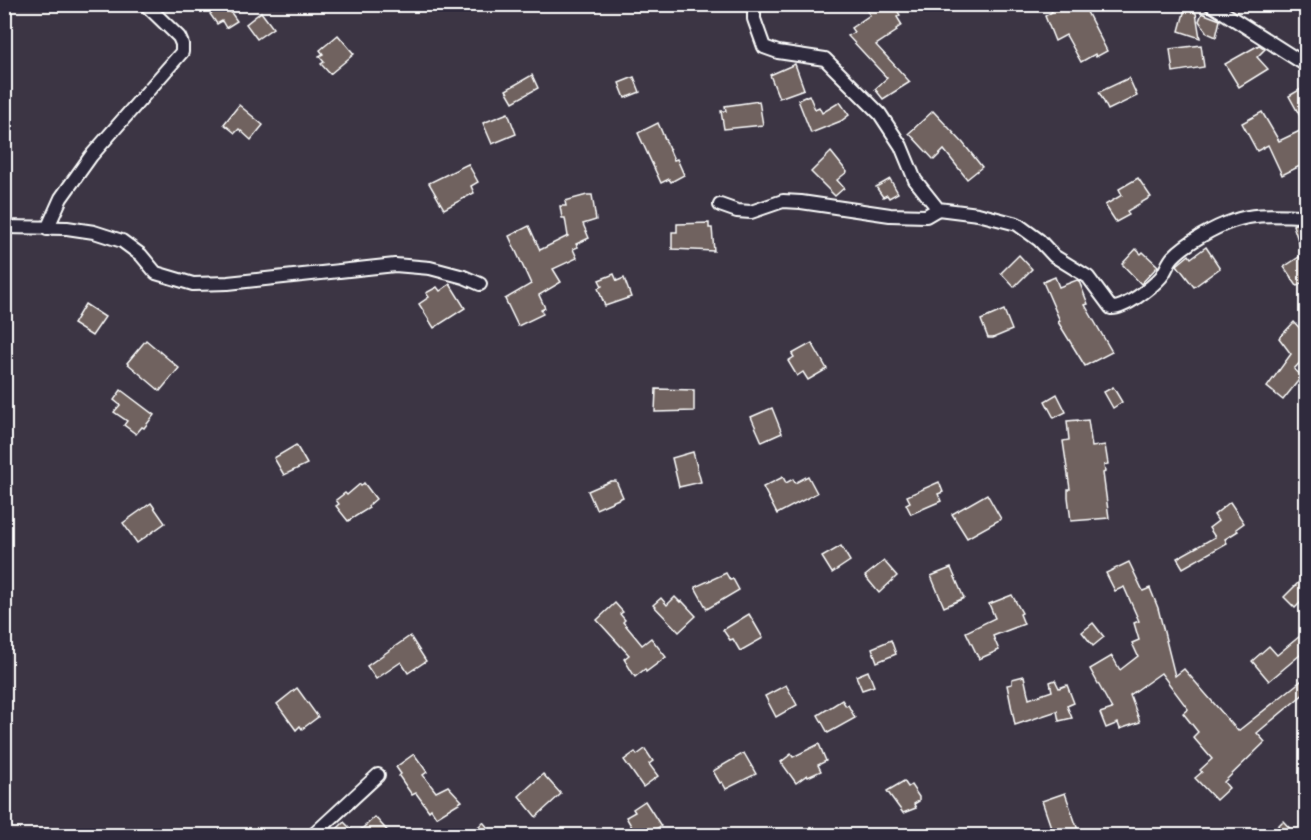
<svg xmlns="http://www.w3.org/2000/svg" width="1311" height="840" font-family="Sriracha,sans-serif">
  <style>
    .building { fill: #70625e; stroke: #fff; stroke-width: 1.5 }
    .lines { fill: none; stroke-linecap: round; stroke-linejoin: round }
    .minor-casing { stroke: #fff; stroke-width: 16 }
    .minor { stroke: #2f2a3d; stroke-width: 12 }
  </style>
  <rect width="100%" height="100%" fill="#3c3544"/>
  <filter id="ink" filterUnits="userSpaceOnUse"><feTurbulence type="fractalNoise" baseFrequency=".0167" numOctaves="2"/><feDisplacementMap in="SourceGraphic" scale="12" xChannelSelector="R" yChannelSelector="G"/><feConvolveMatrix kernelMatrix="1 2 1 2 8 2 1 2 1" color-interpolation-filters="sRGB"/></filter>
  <g filter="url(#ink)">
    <!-- building -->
    <g class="building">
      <path d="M 225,4 L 237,21 L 226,28 L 222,21 L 217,24 L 210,14 Z"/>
      <path d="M 876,4 L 893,4 L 900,15 L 897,17 L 902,25 L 896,29 L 897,31 L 876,45 L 910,82 L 883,99 L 875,89 L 887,78 L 848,36 L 854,32 L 851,28 L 870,15 L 867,11 Z"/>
      <path d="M 1049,4 L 1064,4 L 1068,11 L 1080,5 L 1083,10 L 1085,8 L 1107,51 L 1096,57 L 1095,54 L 1081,62 L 1066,35 L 1055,41 L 1045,16 L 1052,12 Z"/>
      <path d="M 1185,9 L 1196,13 L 1200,38 L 1179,31 Z"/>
      <path d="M 261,12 L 273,28 L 257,39 L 246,24 Z"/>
      <path d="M 1202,13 L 1220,20 L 1216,37 L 1207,33 L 1199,21 Z"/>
      <path d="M 338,35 L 354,54 L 330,74 L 321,64 L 324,62 L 319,56 L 323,54 L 320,50 Z"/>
      <path d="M 1201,45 L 1204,67 L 1173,72 L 1170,49 Z"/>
      <path d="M 1259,45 L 1265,49 L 1257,57 L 1268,69 L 1239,87 L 1225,64 Z"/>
      <path d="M 795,64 L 804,89 L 779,98 L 770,75 Z"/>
      <path d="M 532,75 L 538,88 L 513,102 L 506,90 Z"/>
      <path d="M 634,77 L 640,92 L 625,98 L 619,83 Z"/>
      <path d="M 1129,78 L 1137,96 L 1108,110 L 1099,92 Z"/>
      <path d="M 1306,86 L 1306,127 L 1289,96 Z"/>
      <path d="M 809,95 L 815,109 L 819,107 L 822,113 L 840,102 L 849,115 L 841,121 L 811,133 L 798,100 Z"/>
      <path d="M 759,101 L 763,125 L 724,129 L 721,111 L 726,111 L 725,106 Z"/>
      <path d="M 239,105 L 263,125 L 251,140 L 239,129 L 235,133 L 224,124 Z"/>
      <path d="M 933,111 L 963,143 L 982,167 L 967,179 L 944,150 L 934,160 L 909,133 Z"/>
      <path d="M 1262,112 L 1279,141 L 1306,128 L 1306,163 L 1282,175 L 1268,145 L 1257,151 L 1242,123 Z"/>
      <path d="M 508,113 L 516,134 L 492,144 L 483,123 Z"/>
      <path d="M 658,123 L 674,160 L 677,159 L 684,175 L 671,182 L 669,179 L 661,183 L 638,133 Z"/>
      <path d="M 831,152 L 847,172 L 837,180 L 844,188 L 835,196 L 811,172 Z"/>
      <path d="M 468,164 L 478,182 L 471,186 L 474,193 L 444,209 L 429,183 Z"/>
      <path d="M 1138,178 L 1151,197 L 1127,211 L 1129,215 L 1116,222 L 1105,205 L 1122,195 L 1119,189 Z"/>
      <path d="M 890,179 L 898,193 L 889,198 L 887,195 L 883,197 L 876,187 Z"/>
      <path d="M 587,195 L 592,195 L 596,220 L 583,224 L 589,238 L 576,244 L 578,247 L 573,249 L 577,258 L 553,269 L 561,282 L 539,295 L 545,308 L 541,310 L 543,314 L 518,326 L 505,299 L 531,284 L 509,236 L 529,226 L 540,250 L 568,236 L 565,218 L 562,218 L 560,206 L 566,206 L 565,201 Z"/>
      <path d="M 709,223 L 709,228 L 712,228 L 714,251 L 672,249 L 672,232 L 677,232 L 677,224 Z"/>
      <path d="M 1295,224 L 1306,224 L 1306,259 L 1304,259 L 1293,225 Z"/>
      <path d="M 1206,247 L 1220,268 L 1194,287 L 1177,265 L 1189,255 L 1191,258 Z"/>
      <path d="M 1136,249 L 1141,254 L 1143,252 L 1158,266 L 1141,284 L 1122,264 Z"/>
      <path d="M 1019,255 L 1032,269 L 1014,287 L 1001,273 Z"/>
      <path d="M 1302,255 L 1306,263 L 1306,280 L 1297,286 L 1284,267 Z"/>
      <path d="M 614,274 L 617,281 L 624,278 L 631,297 L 605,306 L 598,288 L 602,286 L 599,280 Z"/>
      <path d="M 1055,277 L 1059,287 L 1077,280 L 1079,281 L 1088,304 L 1085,305 L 1112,352 L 1085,366 L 1058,322 L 1060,321 L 1043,282 Z"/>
      <path d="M 450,284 L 465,308 L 434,328 L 419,304 L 429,297 L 426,293 L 437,287 L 440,291 Z"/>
      <path d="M 85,304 L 105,317 L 92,336 L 73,324 Z"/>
      <path d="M 1004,310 L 1012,330 L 993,338 L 988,338 L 981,320 Z"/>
      <path d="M 1294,322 L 1306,335 L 1306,356 L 1294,369 L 1302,376 L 1283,400 L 1267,387 L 1291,354 L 1279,338 Z"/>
      <path d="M 146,340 L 179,368 L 160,391 L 127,363 Z"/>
      <path d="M 812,343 L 827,369 L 808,380 L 803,372 L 797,376 L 788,361 L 794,357 L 792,354 Z"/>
      <path d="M 1113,387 L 1122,402 L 1113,408 L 1104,392 Z"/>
      <path d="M 656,389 L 694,390 L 694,411 L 655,412 Z"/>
      <path d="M 121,390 L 154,415 L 144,428 L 142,427 L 136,434 L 124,425 L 127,421 L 114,412 L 120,405 L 114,400 Z"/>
      <path d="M 1057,394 L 1066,412 L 1054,418 L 1045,401 Z"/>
      <path d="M 772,408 L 782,433 L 762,442 L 751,417 Z"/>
      <path d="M 1078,420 L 1078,421 L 1088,420 L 1092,447 L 1105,445 L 1108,464 L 1104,465 L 1105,472 L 1103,473 L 1109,518 L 1071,521 L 1068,497 L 1068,489 L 1070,489 L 1063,441 L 1069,440 L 1067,421 Z"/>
      <path d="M 296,445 L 307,464 L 284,475 L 274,458 Z"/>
      <path d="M 693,452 L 701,482 L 679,487 L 672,458 Z"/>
      <path d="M 808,476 L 817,493 L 777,514 L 763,487 L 783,477 L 786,483 L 793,479 L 795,483 Z"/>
      <path d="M 611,481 L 616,481 L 623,497 L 596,509 L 588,491 Z"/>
      <path d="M 939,482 L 943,492 L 938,494 L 941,501 L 911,514 L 906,504 L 910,502 L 907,496 Z"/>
      <path d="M 364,483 L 376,499 L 368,506 L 369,508 L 348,521 L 336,506 L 339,504 L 336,500 L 345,493 L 347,495 L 360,484 L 361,486 Z"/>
      <path d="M 987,494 L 1001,519 L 967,538 L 952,514 Z"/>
      <path d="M 1230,502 L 1244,523 L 1236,529 L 1238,531 L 1225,539 L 1227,543 L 1183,568 L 1177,558 L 1215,537 L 1209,528 L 1218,521 L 1214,515 Z"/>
      <path d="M 151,503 L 165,523 L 137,543 L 123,523 Z"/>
      <path d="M 841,546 L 850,561 L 832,573 L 822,557 Z"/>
      <path d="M 884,561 L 897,576 L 879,593 L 865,576 Z"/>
      <path d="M 1129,562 L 1143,591 L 1150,588 L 1158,608 L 1175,676 L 1184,669 L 1238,731 L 1306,677 L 1306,692 L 1257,733 L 1265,742 L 1224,782 L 1229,788 L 1216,800 L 1195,778 L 1202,772 L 1200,770 L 1212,759 L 1193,737 L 1198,732 L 1183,713 L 1188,709 L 1161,673 L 1130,695 L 1140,722 L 1120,729 L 1118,723 L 1106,728 L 1100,713 L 1112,709 L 1090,669 L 1112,656 L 1120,670 L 1138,656 L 1132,643 L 1139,640 L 1134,623 L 1139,621 L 1124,587 L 1115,591 L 1106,573 Z"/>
      <path d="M 951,568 L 964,598 L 944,607 L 931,576 Z"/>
      <path d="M 726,573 L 730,580 L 733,579 L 739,590 L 707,609 L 695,587 Z"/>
      <path d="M 1306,575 L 1306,597 L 1295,608 L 1284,597 Z"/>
      <path d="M 1012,595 L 1022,613 L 1020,614 L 1024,624 L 993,636 L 999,650 L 979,659 L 966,632 L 995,618 L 989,604 Z"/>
      <path d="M 675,597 L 680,602 L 682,601 L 696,616 L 679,632 L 653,605 L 661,598 L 667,605 Z"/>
      <path d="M 615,603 L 623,612 L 620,614 L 625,620 L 623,622 L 642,645 L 651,638 L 666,657 L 646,672 L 645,669 L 635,677 L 624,659 L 629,655 L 597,620 Z"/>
      <path d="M 749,614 L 763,638 L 740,651 L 733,639 L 730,640 L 723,630 Z"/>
      <path d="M 1093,623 L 1104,637 L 1093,646 L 1082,632 Z"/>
      <path d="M 1306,631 L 1306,650 L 1269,681 L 1252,661 L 1269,646 L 1277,655 Z"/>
      <path d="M 410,636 L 426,661 L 408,673 L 401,662 L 376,679 L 367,666 Z"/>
      <path d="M 891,640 L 896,654 L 877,662 L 872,648 Z"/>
      <path d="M 868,671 L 874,686 L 862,690 L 856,676 Z"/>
      <path d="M 1024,676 L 1029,699 L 1052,691 L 1050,682 L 1055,680 L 1059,688 L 1067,685 L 1074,703 L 1067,706 L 1072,718 L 1059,721 L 1057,711 L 1015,725 L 1007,685 L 1012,684 L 1012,679 Z"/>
      <path d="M 786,685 L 797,705 L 776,717 L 765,696 Z"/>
      <path d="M 297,688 L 318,717 L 302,729 L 300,726 L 296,730 L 277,704 Z"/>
      <path d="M 842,700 L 846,706 L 848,705 L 855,718 L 828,733 L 818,715 Z"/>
      <path d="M 819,744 L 826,761 L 818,765 L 821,771 L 808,777 L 807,775 L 796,783 L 781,762 L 791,754 L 793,757 Z"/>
      <path d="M 645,749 L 653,761 L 649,764 L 658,776 L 643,787 L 624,760 L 635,752 L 637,755 Z"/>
      <path d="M 744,753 L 756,774 L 726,789 L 722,782 L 720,783 L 713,771 Z"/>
      <path d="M 414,754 L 427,772 L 423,775 L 436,792 L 448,786 L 462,801 L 436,817 L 431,809 L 429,811 L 416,793 L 412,795 L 399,776 L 401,774 L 396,767 Z"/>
      <path d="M 543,774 L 561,794 L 536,817 L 519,796 Z"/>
      <path d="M 904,781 L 908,787 L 911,785 L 919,797 L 919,801 L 914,804 L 916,808 L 903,813 L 887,791 Z"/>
      <path d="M 1065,793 L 1078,830 L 1063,836 L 1054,836 L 1042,801 Z"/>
      <path d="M 645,801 L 661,826 L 656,829 L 660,836 L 637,836 L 626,817 L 635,812 L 633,809 Z"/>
      <path d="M 375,817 L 392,836 L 330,836 L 344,822 L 356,834 Z"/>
      <path d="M 1283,821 L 1297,836 L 1268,836 Z"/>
      <path d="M 483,822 L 495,836 L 469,836 Z"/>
    </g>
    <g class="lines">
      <!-- minor casing -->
      <g class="minor-casing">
        <g id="minor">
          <path d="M 754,4 L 754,19 L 764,47 L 778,52 L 825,59 L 880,114 L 901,146 L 915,180 L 938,209 L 978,214 L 1017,224 L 1039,240 L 1054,256 L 1088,277 L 1111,308 C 1125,309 1152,287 1161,277 C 1166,271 1168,262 1173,257 C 1186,243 1215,227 1233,221 C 1257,212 1281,216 1306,216"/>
          <path d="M 1210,4 L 1306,65"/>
          <path d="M 720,205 L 737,211 L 751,212 L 783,201 L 801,202 L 890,215 L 926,216 L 938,209"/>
          <path d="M 4,227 L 67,228 L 94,232 L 122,241 L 141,255 L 156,273 L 193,284 L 228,283 L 395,265 L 430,268 L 464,277 L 480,284"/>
          <path d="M 47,229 L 61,198 L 91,156 L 182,52 L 182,44 L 179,37 L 145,4"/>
          <path d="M 312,836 L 378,775"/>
        </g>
      </g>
      <!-- minor -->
      <use href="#minor" class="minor"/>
    </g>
  </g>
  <!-- margin -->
  <rect width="1311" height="840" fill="none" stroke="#2f2a3d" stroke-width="24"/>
  <rect x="12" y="12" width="1287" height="816" fill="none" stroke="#fff" stroke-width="2" filter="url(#ink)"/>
</svg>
